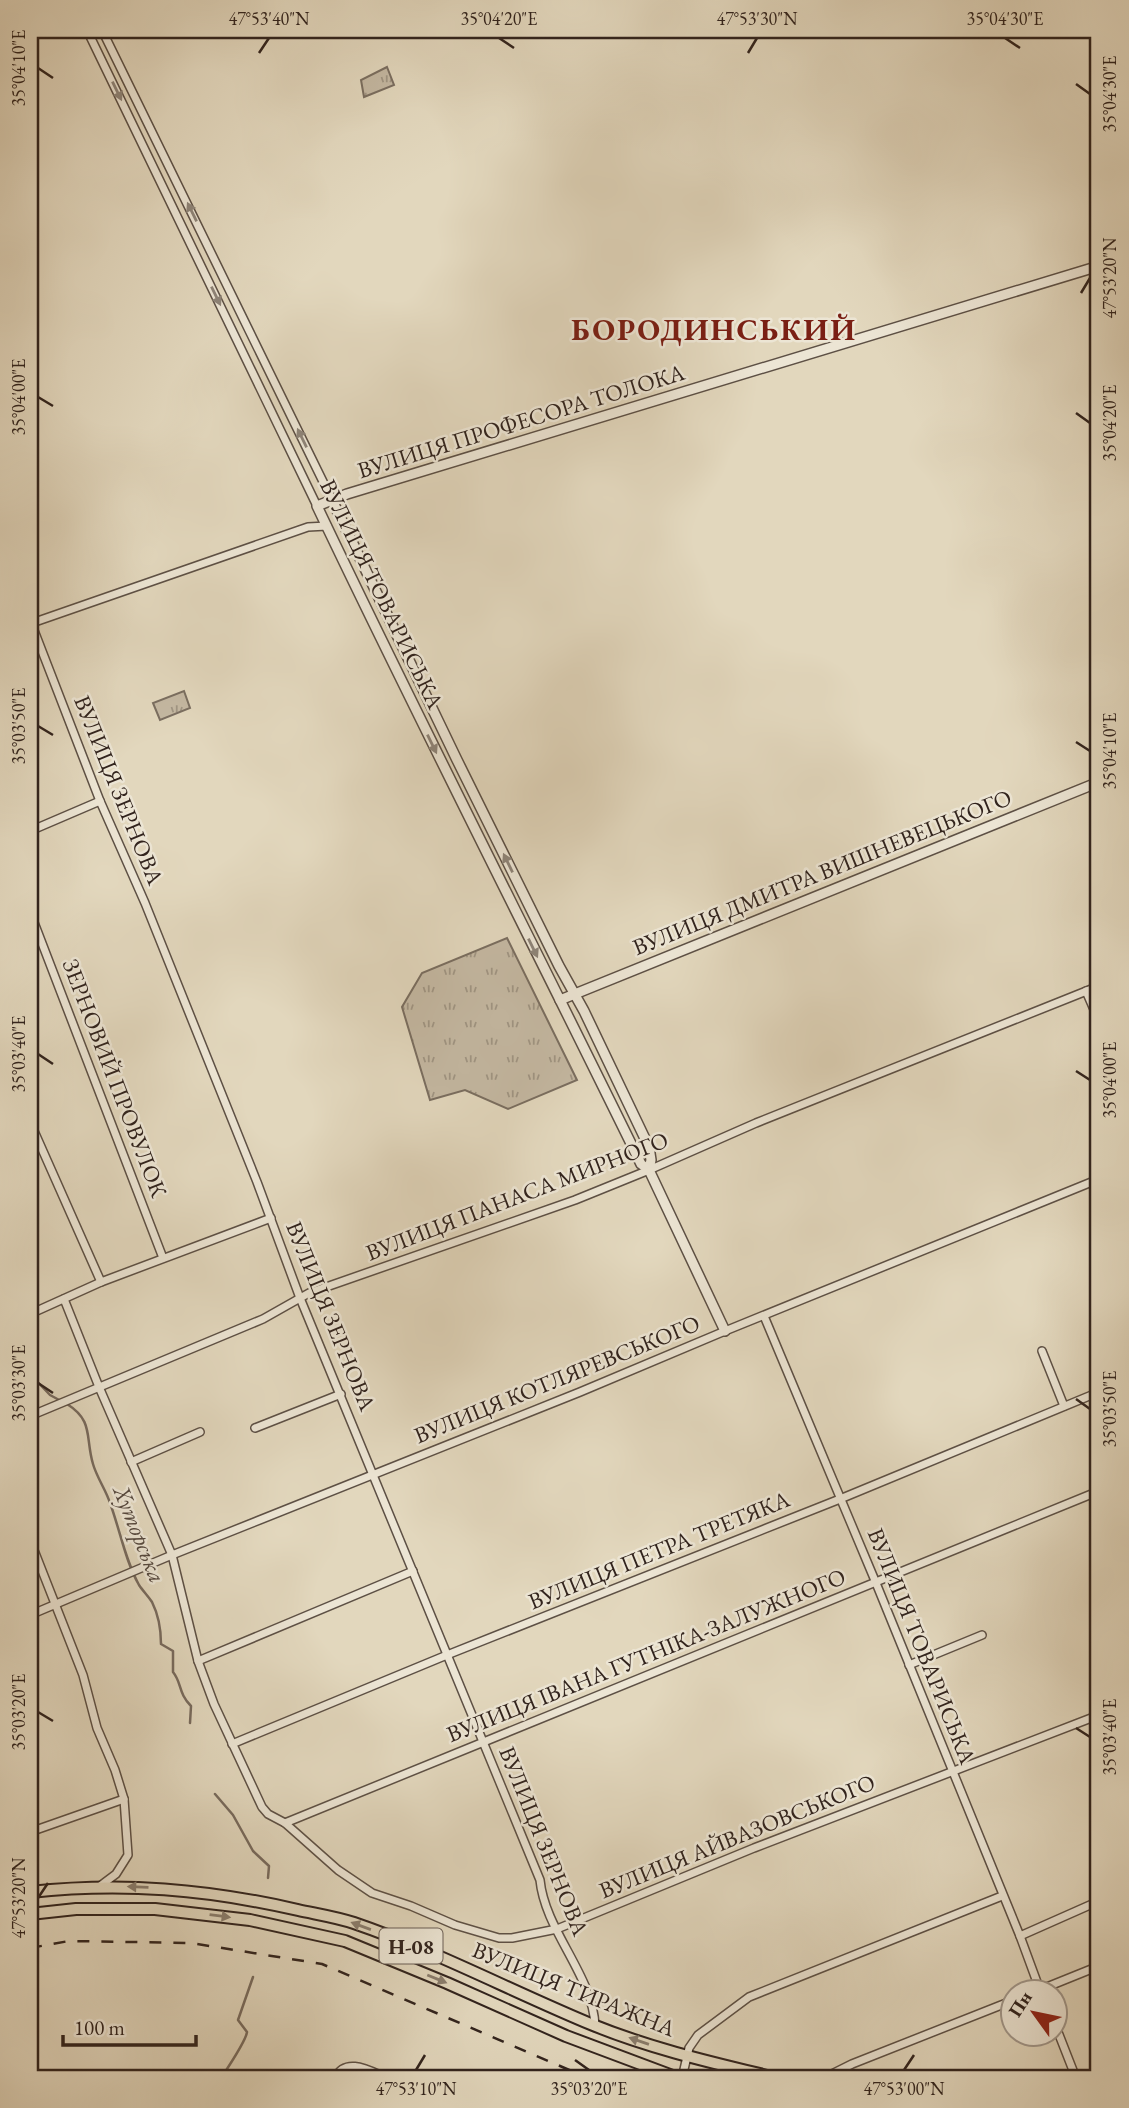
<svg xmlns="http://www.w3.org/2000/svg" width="1129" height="2108" font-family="'EB Garamond',serif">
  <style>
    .park { fill: url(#park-tufts); stroke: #7a6e60; stroke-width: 2 }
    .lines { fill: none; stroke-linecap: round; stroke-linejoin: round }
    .stream { stroke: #776a5d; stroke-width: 2.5 }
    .minor-casing { stroke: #5d5045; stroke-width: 10 }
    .tertiary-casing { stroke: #5d5045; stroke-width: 12 }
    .primary-casing { stroke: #31231d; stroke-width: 14 }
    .minor { stroke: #ece5d4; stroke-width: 7 }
    .tertiary { stroke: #ece5d4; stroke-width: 9 }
    .primary { stroke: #e2d7bd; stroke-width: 10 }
    .rail { stroke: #31231d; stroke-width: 2.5; stroke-dasharray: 12 12; stroke-linecap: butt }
    .oneway { fill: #8e8478 }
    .oneway2 { fill: #8a7d6d }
    .ticks { fill: none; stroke: #31231d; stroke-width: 2.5 }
    .labels { text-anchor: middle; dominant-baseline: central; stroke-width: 5; stroke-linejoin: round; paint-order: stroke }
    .shield { fill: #ece5d4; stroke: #695d54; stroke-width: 2 }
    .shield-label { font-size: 21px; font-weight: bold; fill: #31231d }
    .street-label { font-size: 23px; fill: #31231d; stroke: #ece5d4 }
    .water-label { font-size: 24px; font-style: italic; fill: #54473d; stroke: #ece5d4 }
    .district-label { font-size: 30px; font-weight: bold; letter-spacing: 2px; fill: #7a1f14; stroke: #ece5d4 }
    .neatline { fill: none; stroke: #31231d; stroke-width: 2.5 }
    .ticks-label { font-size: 18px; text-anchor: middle; fill: #31231d }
  </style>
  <defs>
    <pattern id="park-tufts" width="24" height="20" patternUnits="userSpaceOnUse" patternTransform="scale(1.75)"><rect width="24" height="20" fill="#c4b8a2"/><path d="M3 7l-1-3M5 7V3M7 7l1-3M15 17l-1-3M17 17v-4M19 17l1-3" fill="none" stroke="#a09583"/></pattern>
  </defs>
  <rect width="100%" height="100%" fill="#e2d7bd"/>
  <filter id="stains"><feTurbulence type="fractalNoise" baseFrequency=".00286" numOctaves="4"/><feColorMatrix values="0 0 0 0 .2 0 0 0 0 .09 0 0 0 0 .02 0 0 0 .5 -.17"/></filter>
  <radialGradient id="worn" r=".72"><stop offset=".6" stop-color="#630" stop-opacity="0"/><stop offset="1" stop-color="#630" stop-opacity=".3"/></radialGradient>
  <!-- park -->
  <g class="park">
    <path d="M 387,67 L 394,85 L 364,97 L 361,80 Z"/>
    <path d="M 184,691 L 190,708 L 160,720 L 153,703 Z"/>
    <path d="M 507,938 L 577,1080 L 508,1109 L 465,1090 L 430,1100 L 402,1007 L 422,973 Z"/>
  </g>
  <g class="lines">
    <!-- stream -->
    <g class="stream">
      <path d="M 30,1374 L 50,1395 L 61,1401"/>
      <path d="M 67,1404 C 94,1421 85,1437 93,1464 C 97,1478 106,1490 110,1503 C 120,1530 125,1560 139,1585 C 143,1591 148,1596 152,1602 C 159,1616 161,1629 161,1644 L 173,1651 L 173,1672 C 182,1683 178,1693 191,1706 L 190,1723"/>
      <path d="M 215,1794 L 233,1815 L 253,1851 L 269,1866 L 268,1878"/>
      <path d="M 221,2078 C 227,2069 246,2040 247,2032 L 238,2020 L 253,1977"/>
    </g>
    <!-- minor casing -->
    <g class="minor-casing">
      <g id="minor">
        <path d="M 87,30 L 317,506"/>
        <path d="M 102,30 L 332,500"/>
        <path d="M 30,620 L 100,801 L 145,903 L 257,1182 L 300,1298 L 540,1880 C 545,1931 593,1975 595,2026"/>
        <path d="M 32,623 L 308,527 L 327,526"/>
        <path d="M 30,831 L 100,801"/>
        <path d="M 30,912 L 163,1258"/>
        <path d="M 1086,991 L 1099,1021"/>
        <path d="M 30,1122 L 101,1282"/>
        <path d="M 64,1299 L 99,1387 L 172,1555 L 198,1661 L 214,1704 L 262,1807 L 268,1814 L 285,1823 L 338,1870 L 372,1893 L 411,1906 L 455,1925 L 499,1938 L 512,1938 L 557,1929 L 754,1848 L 1099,1715"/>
        <path d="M 30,1314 L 101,1282 L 271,1218"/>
        <path d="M 764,1316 L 876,1583 L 1020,1936 L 1041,1993"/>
        <path d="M 1042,1351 L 1064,1406"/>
        <path d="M 30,1416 L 263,1319 L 309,1293 L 575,1200 L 649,1170 L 756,1123 L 1099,986"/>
        <path d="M 255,1428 L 341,1394"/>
        <path d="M 131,1462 L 200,1432"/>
        <path d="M 30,1540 L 83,1675 L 97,1728 L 115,1770 L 124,1799 L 128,1855 L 116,1874 L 100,1886"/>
        <path d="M 30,1615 L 172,1555 L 580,1392 L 725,1331 L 1099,1179"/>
        <path d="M 198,1661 L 413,1571"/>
        <path d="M 909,1665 L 982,1635"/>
        <path d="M 232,1744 L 447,1655 L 840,1499 L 1099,1392"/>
        <path d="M 285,1823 L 1099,1491"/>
        <path d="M 30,1832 L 124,1799"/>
        <path d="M 1020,1936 L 1099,1901"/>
        <path d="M 1032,1993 L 1099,1966"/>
        <path d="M 1056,2027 L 1076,2078"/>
        <path d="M 335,2078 C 346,2056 370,2071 387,2078"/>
        <path d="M 682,2078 L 689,2048 L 698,2035 L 749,1997 L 1002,1896"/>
        <path d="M 824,2078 L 852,2064 L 1014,2000"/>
      </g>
    </g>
    <!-- tertiary casing -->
    <g class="tertiary-casing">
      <g id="tertiary">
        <path d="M 332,500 L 457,760 L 559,966 L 584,1011 L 649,1147 L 651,1160 L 649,1170"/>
        <path d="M 560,1000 L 1099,782"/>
        <path d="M 725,1331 L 649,1170 L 641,1164 C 534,945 422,727 317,506 L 347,494 L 1099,266"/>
      </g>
    </g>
    <!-- primary casing -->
    <g class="primary-casing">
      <g id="primary">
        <path d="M 30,1892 C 123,1882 206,1889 298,1910 C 316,1914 336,1917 354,1923 C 436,1951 513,1992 593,2025 C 652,2049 714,2063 776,2078"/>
        <path d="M 30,1914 L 76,1909 L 155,1909 L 250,1920 L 345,1941 L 447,1983 L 566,2036 L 678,2078"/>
      </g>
    </g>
    <!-- minor -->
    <use href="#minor" class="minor"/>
    <!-- tertiary -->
    <use href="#tertiary" class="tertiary"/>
    <!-- primary -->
    <use href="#primary" class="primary"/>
    <!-- rail -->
    <path class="rail" d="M 30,1948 L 69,1941 L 191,1943 L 322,1964 L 588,2078"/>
  </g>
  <!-- one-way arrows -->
  <defs><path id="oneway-solid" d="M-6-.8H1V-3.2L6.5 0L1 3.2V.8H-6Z" transform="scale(1.75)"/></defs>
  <g class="oneway">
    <use href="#oneway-solid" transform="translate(117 91) rotate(64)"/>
    <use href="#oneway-solid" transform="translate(192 212) rotate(-116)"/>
    <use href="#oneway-solid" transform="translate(216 296) rotate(64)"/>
    <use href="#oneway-solid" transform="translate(302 438) rotate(-116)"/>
    <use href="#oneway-solid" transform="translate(432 744) rotate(64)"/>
    <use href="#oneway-solid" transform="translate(508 863) rotate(-116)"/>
    <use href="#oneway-solid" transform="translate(533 948) rotate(64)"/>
  </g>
  <g class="oneway2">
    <use href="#oneway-solid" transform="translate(138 1887) rotate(-178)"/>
    <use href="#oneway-solid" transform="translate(220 1916) rotate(7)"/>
    <use href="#oneway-solid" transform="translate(361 1926) rotate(-160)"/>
    <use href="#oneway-solid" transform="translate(437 1979) rotate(22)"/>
    <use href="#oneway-solid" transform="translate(639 2041) rotate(-161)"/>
  </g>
  <!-- ticks -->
  <path class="ticks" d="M 499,38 L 514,48M 1005,38 L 1020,48M 259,53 L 269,38M 748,53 L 757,38M 38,68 L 53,78M 1076,84 L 1090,94M 1081,293 L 1090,278M 38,397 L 53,406M 1076,413 L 1090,423M 38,726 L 53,735M 1076,742 L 1090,751M 38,1054 L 53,1064M 1076,1071 L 1090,1080M 38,1383 L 53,1393M 1076,1399 L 1090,1409M 38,1712 L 53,1721M 1076,1728 L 1090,1737M 38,1898 L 48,1883M 575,2060 L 589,2070M 416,2070 L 425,2055M 904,2070 L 914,2055"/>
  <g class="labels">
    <!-- shield labels -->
    <rect class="shield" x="379.5" y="1928.5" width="63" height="35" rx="5"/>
    <g class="shield-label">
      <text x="411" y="1946">Н-08</text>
    </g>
    <!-- street labels -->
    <g class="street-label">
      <text transform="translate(521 421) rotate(-17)">ВУЛИЦЯ ПРОФЕСОРА ТОЛОКА</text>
      <text transform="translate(382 594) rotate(64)">ВУЛИЦЯ ТОВАРИСЬКА</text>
      <text transform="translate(119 790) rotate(68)">ВУЛИЦЯ ЗЕРНОВА</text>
      <text transform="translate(822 872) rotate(-22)">ВУЛИЦЯ ДМИТРА ВИШНЕВЕЦЬКОГО</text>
      <text transform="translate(115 1078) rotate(69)">ЗЕРНОВИЙ ПРОВУЛОК</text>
      <text transform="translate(517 1196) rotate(-21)">ВУЛИЦЯ ПАНАСА МИРНОГО</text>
      <text transform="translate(331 1316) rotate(68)">ВУЛИЦЯ ЗЕРНОВА</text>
      <text transform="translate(557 1379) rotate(-22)">ВУЛИЦЯ КОТЛЯРЕВСЬКОГО</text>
      <text transform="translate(659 1550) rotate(-22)">ВУЛИЦЯ ПЕТРА ТРЕТЯКА</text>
      <text transform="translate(922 1646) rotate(68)">ВУЛИЦЯ ТОВАРИСЬКА</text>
      <text transform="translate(646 1655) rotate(-22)">ВУЛИЦЯ ІВАНА ГУТНІКА-ЗАЛУЖНОГО</text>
      <text transform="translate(737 1836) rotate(-22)">ВУЛИЦЯ АЙВАЗОВСЬКОГО</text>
      <text transform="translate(544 1841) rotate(68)">ВУЛИЦЯ ЗЕРНОВА</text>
      <text transform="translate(574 1989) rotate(22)">ВУЛИЦЯ ТИРАЖНА</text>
    </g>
    <!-- water labels -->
    <g class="water-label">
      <text transform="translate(140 1534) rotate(68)">Хуторська</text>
    </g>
    <!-- district labels -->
    <g class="district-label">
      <text x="714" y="329">БОРОДИНСЬКИЙ</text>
    </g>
  </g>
  <!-- margin -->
  <rect width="1129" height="2108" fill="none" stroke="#e2d7bd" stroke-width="77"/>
  <!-- north arrow -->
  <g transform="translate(1034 2013) rotate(303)"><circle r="33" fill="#ece5d4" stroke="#a1978b" stroke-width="2"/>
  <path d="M0-5L12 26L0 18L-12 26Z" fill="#8f2418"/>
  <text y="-10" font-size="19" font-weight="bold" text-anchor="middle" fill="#31231d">Пн</text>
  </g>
  <!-- scale -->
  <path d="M63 2035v10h133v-10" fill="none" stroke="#31231d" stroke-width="3.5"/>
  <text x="74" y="2035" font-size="21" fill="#31231d" stroke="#ece5d4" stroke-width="5" paint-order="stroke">100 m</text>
  <rect x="38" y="38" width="1052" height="2032" class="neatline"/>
  <g class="ticks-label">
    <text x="269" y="25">47°53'40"N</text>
    <text x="499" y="25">35°04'20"E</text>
    <text x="757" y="25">47°53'30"N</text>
    <text x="1005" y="25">35°04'30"E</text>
    <text transform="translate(19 68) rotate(-90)" y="6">35°04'10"E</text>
    <text transform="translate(1110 94) rotate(-90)" y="6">35°04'30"E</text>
    <text transform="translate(1110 278) rotate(-90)" y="6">47°53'20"N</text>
    <text transform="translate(19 397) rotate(-90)" y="6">35°04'00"E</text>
    <text transform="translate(1110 423) rotate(-90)" y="6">35°04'20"E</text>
    <text transform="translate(19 726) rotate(-90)" y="6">35°03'50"E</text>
    <text transform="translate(1110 751) rotate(-90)" y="6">35°04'10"E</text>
    <text transform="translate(19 1054) rotate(-90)" y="6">35°03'40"E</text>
    <text transform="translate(1110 1080) rotate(-90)" y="6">35°04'00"E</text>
    <text transform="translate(19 1383) rotate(-90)" y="6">35°03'30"E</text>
    <text transform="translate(1110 1409) rotate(-90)" y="6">35°03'50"E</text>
    <text transform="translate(19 1712) rotate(-90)" y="6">35°03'20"E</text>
    <text transform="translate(1110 1737) rotate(-90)" y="6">35°03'40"E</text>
    <text transform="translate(19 1898) rotate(-90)" y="6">47°53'20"N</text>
    <text x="416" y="2095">47°53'10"N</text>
    <text x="589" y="2095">35°03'20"E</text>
    <text x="904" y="2095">47°53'00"N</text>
  </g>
  <rect width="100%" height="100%" filter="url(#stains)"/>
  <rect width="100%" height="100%" fill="url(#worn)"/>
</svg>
